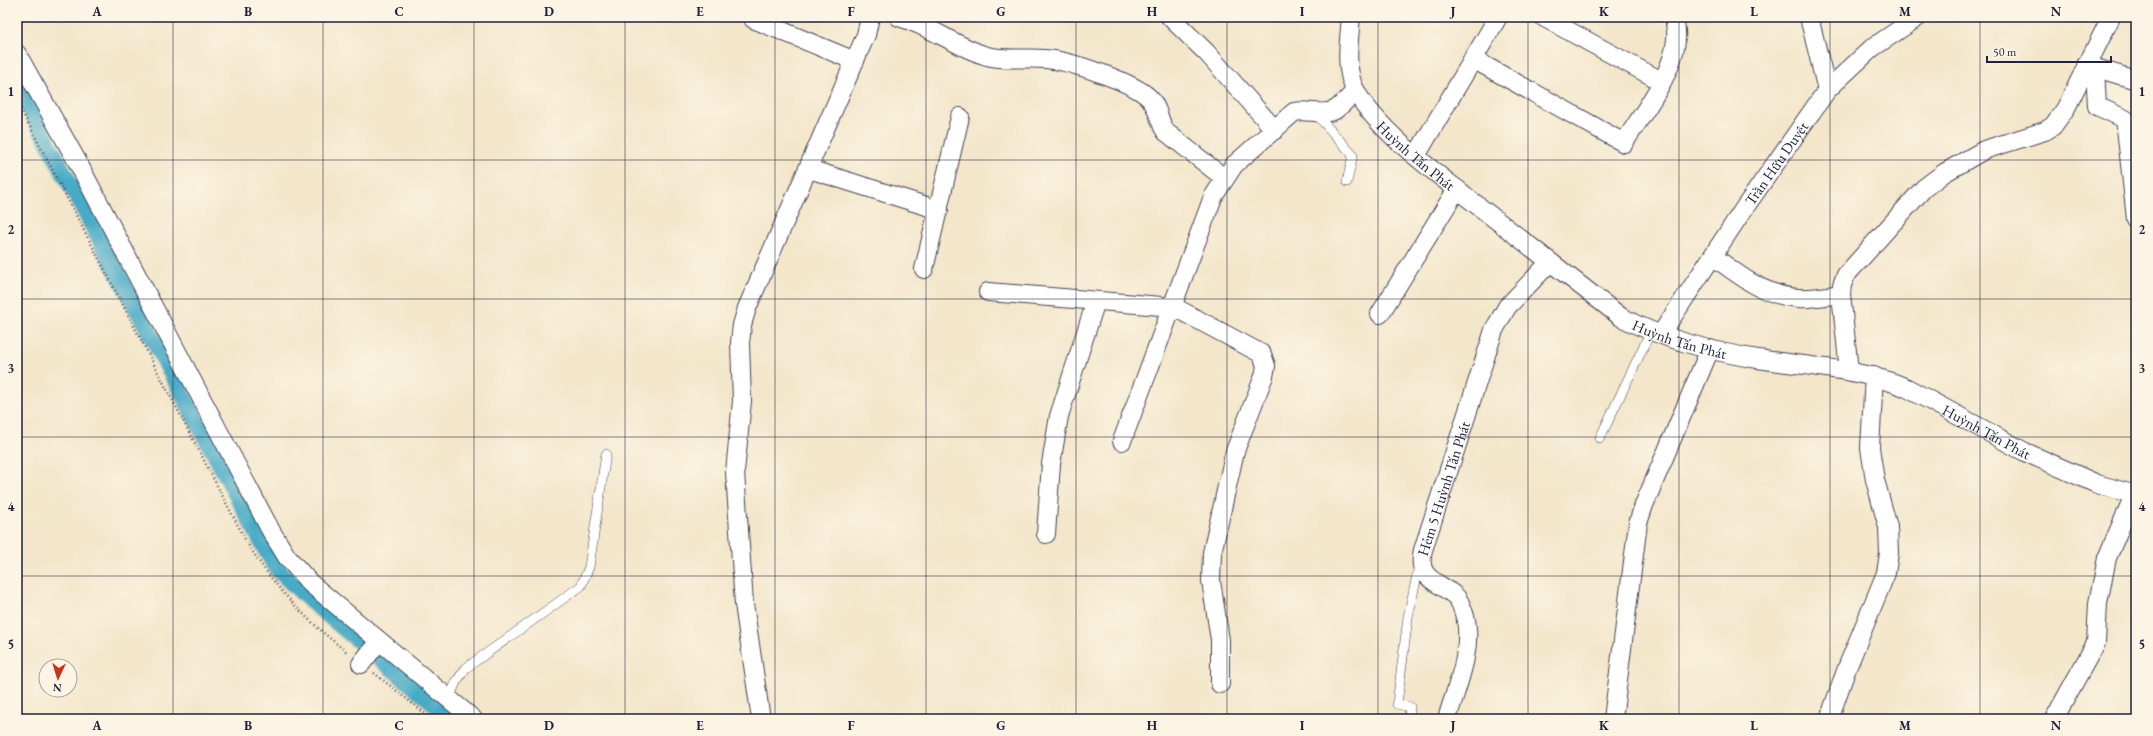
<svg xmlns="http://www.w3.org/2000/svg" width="2153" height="736" font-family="'EB Garamond',serif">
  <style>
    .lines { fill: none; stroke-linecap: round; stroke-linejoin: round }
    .canal { stroke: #47aac6; stroke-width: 17 }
    .service-casing { stroke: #413f50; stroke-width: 10 }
    .minor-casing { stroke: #413f50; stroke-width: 20 }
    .path { stroke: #413f50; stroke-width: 2.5; stroke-dasharray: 1 3; stroke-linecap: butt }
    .service { stroke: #fff; stroke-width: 9 }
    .minor { stroke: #fff; stroke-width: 18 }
    .grid { fill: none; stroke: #22223b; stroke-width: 1; stroke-opacity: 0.55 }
    .labels { text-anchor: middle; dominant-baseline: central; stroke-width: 3; stroke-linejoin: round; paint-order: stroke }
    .street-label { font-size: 15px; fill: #22223b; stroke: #fcf5e5 }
    .neatline { fill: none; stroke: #22223b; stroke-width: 1.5 }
    .grid-label { font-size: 13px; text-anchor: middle; font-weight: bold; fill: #22223b }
  </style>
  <rect width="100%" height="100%" fill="#fcf5e5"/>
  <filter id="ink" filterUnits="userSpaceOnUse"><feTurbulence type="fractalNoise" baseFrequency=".025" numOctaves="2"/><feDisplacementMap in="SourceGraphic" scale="8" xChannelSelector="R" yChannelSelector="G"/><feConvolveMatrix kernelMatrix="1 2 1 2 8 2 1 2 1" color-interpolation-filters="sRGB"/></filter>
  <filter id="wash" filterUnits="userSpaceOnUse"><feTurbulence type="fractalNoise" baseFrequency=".012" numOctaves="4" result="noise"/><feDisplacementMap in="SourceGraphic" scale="16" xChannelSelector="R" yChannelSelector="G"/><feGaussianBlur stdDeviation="0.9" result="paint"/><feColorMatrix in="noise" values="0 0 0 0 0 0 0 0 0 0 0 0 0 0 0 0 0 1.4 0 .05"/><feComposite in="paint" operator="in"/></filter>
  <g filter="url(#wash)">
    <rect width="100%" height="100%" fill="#f3e6ca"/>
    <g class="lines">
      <!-- canal -->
      <path class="canal" d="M 17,85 L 268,554 L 278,570 L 313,603 L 453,719"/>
    </g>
  </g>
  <g filter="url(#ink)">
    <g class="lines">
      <!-- service casing -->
      <g class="service-casing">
        <g id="service">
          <path d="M 1314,112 L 1353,155 L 1347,182"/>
          <path d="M 1600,438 L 1651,331"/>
          <path d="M 449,699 L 456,682 L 466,668 L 581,586 L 589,567 L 606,454"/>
          <path d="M 1409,719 L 1410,707 L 1397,704 L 1408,617 L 1419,566"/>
        </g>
      </g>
      <!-- minor casing -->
      <g class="minor-casing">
        <g id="minor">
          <path d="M 899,17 C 931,26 956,47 987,56 C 1006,61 1026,57 1045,59 C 1067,60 1138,83 1151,100 C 1159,109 1159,123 1166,132 L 1224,178"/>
          <path d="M 1170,17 L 1207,53 L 1275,130"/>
          <path id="s1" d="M 1351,17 C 1349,41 1344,70 1356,92 C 1380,132 1431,169 1468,198 C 1519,238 1570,277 1621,317 C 1660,338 1713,352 1758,359 C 1808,367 1859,368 1907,388 L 2025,452 L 2097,484 L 2136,495"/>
          <path d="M 1543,17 L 1661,81"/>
          <path d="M 1809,17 L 1827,90"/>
          <path d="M 753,19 L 855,61"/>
          <path d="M 17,54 L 77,161 L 271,531 L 287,557 L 310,583 L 473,719"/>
          <path d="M 1473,59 L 1624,143 C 1642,114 1674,73 1676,39 C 1677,32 1675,24 1674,17"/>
          <path d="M 2086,65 L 2136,80"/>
          <path d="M 2095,68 L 2097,106 L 2125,119 L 2136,219"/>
          <path d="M 1416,156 L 1498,17"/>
          <path d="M 809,169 L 939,210"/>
          <path d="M 1713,256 C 1738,275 1765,296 1798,298 C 1812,299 1827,296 1841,294"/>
          <path d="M 924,269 L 960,117"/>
          <path d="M 988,292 L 1174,307 L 1262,354 L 1266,366 L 1264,376 L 1235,451 L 1212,553 L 1211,581 L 1220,640 L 1220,684"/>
          <path d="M 1380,314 L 1457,189"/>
          <path id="s2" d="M 1661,334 L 1743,210 L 1827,90 L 1872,48 L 1918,17"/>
          <path d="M 1849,371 L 1841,294 L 1842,285 L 1846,275 L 1924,188 L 1944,173 L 1984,150 L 2045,131 L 2053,126 L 2066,108 L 2111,17"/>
          <path d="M 1122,441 L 1213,197 L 1234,165 L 1294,112 C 1307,109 1323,116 1335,110 C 1342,105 1349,97 1356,91"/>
          <path d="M 1046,534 L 1051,464 L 1059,416 L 1096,301"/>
          <path d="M 361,664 L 379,641"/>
          <path d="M 761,719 L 744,604 L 735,472 L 742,401 L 740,343 L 742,325 L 747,308 L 866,35 L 870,17"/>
          <path id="s3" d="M 1447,719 C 1456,688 1472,653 1466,620 C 1464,613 1460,599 1454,595 C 1436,580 1416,579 1423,550 L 1494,330 L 1507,307 L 1550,262"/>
          <path d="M 1613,719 L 1638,523 L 1644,505 L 1710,349"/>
          <path d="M 1829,719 L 1847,668 L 1886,573 L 1889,553 L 1888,527 L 1875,480 L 1870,448 L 1874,376"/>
          <path d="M 2054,719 L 2096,643 L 2098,603 L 2107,558 L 2134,495"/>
        </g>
      </g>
      <!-- path -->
      <g class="path">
        <path d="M 17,102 L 246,541 C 273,586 306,620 348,653"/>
        <path d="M 374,673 L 432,719"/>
      </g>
      <!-- service -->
      <use href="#service" class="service"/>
      <!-- minor -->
      <use href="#minor" class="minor"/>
    </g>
  </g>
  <!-- grid -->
  <path class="grid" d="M 173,17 L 173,719M 323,17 L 323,719M 474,17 L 474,719M 625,17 L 625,719M 775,17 L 775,719M 926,17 L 926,719M 1076,17 L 1076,719M 1227,17 L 1227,719M 1378,17 L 1378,719M 1528,17 L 1528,719M 1679,17 L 1679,719M 1830,17 L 1830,719M 1980,17 L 1980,719M 17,160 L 2136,160M 17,299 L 2136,299M 17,437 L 2136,437M 17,576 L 2136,576"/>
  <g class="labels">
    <!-- street labels -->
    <g class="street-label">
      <text stroke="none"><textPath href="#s1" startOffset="164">Huỳnh Tấn Phát</textPath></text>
      <text stroke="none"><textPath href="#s2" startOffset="206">Trần Hữu Duyệt</textPath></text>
      <text stroke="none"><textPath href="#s1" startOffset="488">Huỳnh Tấn Phát</textPath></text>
      <text stroke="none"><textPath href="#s1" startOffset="812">Huỳnh Tấn Phát</textPath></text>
      <text stroke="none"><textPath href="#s3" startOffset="255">Hẻm 5 Huỳnh Tấn Phát</textPath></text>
    </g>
  </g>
  <!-- margin -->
  <rect width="2153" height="736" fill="none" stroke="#fcf5e5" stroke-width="44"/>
  <!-- north arrow -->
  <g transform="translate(58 678) rotate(184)"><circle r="19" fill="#fcf5e5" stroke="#a5a1a1"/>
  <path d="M0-3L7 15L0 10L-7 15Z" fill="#c8321e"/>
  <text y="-6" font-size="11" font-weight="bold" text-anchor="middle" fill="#22223b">N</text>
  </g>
  <!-- scale -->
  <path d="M1987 56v6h124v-6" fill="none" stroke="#22223b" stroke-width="2"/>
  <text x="1993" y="56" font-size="12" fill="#22223b" stroke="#fcf5e5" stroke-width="3" paint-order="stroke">50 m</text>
  <rect x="22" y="22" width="2109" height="692" class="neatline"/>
  <g class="grid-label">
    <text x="97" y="16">A</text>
    <text x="248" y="16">B</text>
    <text x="399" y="16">C</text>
    <text x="549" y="16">D</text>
    <text x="700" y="16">E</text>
    <text x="851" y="16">F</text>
    <text x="1001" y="16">G</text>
    <text x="1152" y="16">H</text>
    <text x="1302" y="16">I</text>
    <text x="1453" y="16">J</text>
    <text x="1604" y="16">K</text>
    <text x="1754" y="16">L</text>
    <text x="1905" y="16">M</text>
    <text x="2056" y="16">N</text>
    <text x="11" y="96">1</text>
    <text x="2142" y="96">1</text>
    <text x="11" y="234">2</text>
    <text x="2142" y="234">2</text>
    <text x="11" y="373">3</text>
    <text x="2142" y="373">3</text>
    <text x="11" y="511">4</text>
    <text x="2142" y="511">4</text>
    <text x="11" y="649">5</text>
    <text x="2142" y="649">5</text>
    <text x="97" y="730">A</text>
    <text x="248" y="730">B</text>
    <text x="399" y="730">C</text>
    <text x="549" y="730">D</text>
    <text x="700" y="730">E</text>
    <text x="851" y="730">F</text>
    <text x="1001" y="730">G</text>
    <text x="1152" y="730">H</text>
    <text x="1302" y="730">I</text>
    <text x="1453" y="730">J</text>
    <text x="1604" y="730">K</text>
    <text x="1754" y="730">L</text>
    <text x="1905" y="730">M</text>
    <text x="2056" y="730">N</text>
  </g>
</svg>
